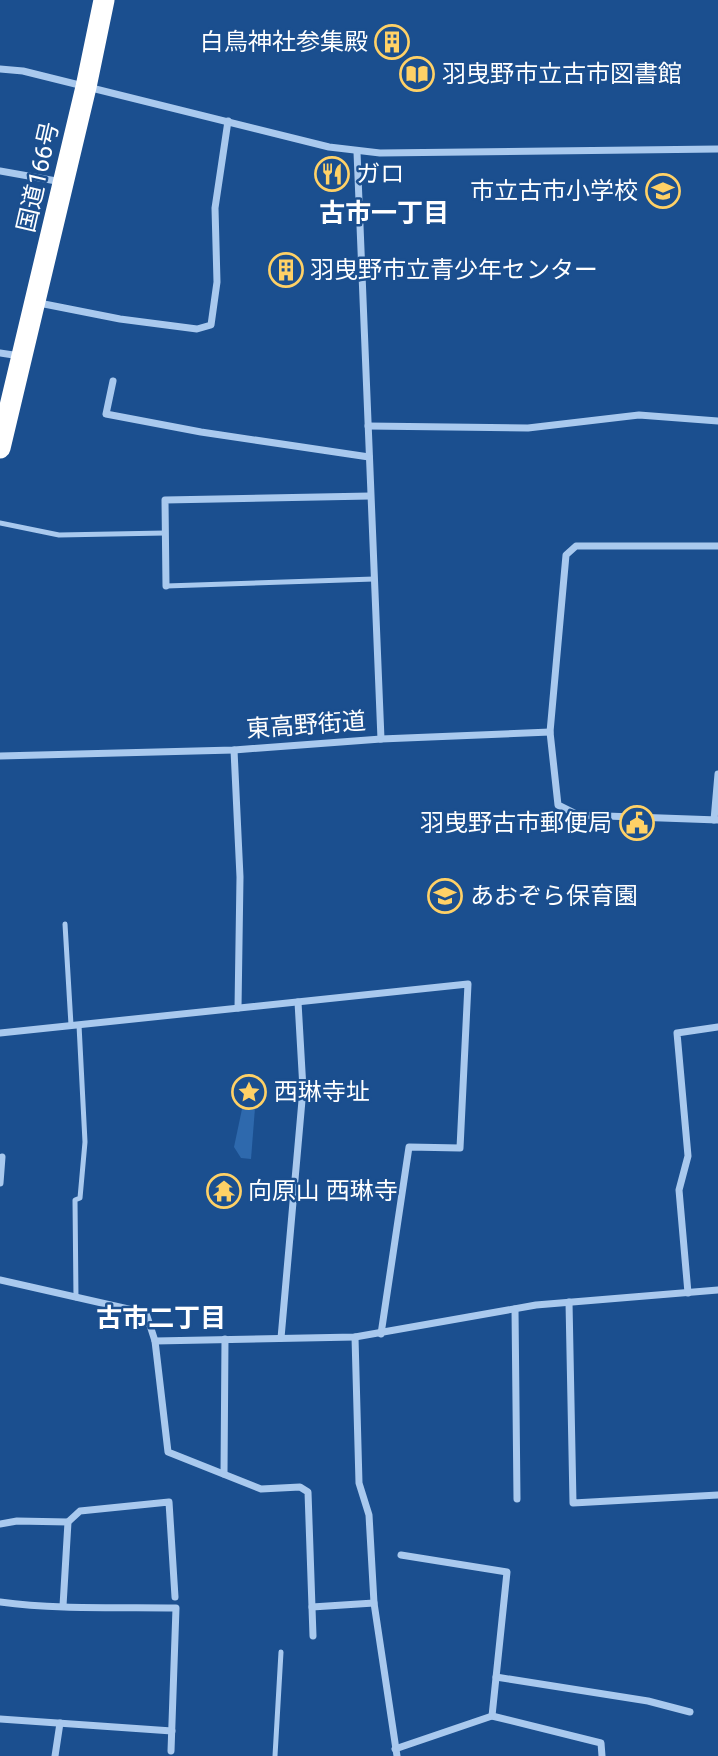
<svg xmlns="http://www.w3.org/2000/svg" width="718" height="1756" font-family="Roboto,'Noto Sans JP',sans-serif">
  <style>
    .green { fill: #2e69ad }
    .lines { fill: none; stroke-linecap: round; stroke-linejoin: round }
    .lane { stroke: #a9c9ee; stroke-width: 5 }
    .street { stroke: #a9c9ee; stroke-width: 7 }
    .highway { stroke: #fff; stroke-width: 21 }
    .labels { text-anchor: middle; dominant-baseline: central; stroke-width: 5; stroke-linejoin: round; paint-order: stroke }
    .poi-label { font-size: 24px; fill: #fff; stroke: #1b4f8f; text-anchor: start }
    .street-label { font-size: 24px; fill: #fff; stroke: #1b4f8f }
    .neighbourhood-label { font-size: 26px; font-weight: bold; fill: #fff; stroke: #1b4f8f }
  </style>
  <rect width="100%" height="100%" fill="#1b4f8f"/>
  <!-- green -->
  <path class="green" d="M 255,1108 L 251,1159 L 241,1158 L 234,1147 L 242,1109 Z"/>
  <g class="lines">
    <!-- lane -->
    <g class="lane">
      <path d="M 0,523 L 59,535 L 165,533"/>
      <path d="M 166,586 L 374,579"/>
      <path d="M 65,924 L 71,1025"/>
      <path d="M 76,1298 L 75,1200 L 80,1198 L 85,1142 L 79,1025"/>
      <path d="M 275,1756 L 281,1652"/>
    </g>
    <!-- street -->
    <g class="street">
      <path d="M 0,69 L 23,71 L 329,147 L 380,153 L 718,149"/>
      <path d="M 357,152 L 381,739"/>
      <path d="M 0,171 L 62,182"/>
      <path d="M 39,303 L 120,319 L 197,329 L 211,325 L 217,282 L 215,208 L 228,121"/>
      <path d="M 0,353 L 20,356"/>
      <path d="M 113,381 L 106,414 L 201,432 L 369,457"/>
      <path d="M 368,426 L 528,428 L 639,415 L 718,421"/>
      <path d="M 718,546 L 576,546 L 566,555 L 550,732 L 558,805 L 578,815 L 718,820"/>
      <path d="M 166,586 L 165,500 L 370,496"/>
      <path d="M 234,750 L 240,877 L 238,1008"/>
      <path d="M 0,756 L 234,750 L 381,739 L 550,732"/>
      <path d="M 714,820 L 718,774"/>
      <path d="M 0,1033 L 468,984 L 460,1148 L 409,1147 L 381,1334"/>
      <path d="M 0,1183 L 2,1157"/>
      <path d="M 0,1280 L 146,1313 L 155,1341 L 355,1337 L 536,1305 L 718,1290"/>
      <path d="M 688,1293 L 679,1190 L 688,1156 L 677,1033 L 718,1027"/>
      <path d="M 569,1302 L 573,1503 L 718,1495"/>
      <path d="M 515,1309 L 517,1499"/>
      <path d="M 355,1337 L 359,1483 L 369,1515 L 374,1603 L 397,1756"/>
      <path d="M 281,1338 L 303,1089 L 298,1002"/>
      <path d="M 155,1341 L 168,1452 L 261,1489 L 300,1487 L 308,1492 L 313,1636"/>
      <path d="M 224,1474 L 225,1339"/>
      <path d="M 0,1524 L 17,1521 L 68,1522"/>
      <path d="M 401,1555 L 507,1572 L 492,1716"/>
      <path d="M 0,1602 C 58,1610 117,1607 176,1608 L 171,1751"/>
      <path d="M 63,1606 L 68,1522 L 80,1511 L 169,1502 L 175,1597"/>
      <path d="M 312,1607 L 374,1603"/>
      <path d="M 496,1677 L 648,1701 L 690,1712"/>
      <path d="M 0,1719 L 172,1731"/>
      <path d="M 395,1749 L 492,1716 L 601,1743 L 602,1756"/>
      <path d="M 55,1756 L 60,1723"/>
    </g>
    <!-- highway -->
    <path class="highway" d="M 0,448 L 86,87 L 104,0"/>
  </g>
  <!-- icons -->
  <defs>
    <g id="building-ring" transform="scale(1.75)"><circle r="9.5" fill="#1b4f8f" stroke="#ffd166" stroke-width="1.5"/><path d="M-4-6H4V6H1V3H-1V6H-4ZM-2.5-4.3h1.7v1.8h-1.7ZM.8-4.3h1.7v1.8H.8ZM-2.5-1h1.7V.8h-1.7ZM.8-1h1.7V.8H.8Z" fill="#ffd166"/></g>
    <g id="library-ring" transform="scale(1.75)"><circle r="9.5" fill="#1b4f8f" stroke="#ffd166" stroke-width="1.5"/><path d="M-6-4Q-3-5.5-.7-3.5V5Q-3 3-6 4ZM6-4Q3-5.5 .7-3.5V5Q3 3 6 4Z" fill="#ffd166"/></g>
    <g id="restaurant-ring" transform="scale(1.75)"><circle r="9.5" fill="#1b4f8f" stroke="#ffd166" stroke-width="1.5"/><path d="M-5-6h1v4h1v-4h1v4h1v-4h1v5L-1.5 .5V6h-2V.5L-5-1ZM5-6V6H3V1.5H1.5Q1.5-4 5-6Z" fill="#ffd166"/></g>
    <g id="school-ring" transform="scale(1.75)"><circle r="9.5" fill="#1b4f8f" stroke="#ffd166" stroke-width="1.5"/><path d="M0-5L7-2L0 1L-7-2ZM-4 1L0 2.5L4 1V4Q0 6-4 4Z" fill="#ffd166"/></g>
    <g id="civic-ring" transform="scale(1.75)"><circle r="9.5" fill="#1b4f8f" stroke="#ffd166" stroke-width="1.5"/><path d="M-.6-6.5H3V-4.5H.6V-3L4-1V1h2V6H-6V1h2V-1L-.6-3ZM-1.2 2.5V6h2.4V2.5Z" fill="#ffd166"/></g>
    <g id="sight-ring" transform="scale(1.75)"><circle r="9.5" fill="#1b4f8f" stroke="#ffd166" stroke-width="1.5"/><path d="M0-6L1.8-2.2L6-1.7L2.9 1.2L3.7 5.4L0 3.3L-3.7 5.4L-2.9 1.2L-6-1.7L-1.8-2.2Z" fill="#ffd166"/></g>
    <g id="temple-ring" transform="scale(1.75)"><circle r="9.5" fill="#1b4f8f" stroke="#ffd166" stroke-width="1.5"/><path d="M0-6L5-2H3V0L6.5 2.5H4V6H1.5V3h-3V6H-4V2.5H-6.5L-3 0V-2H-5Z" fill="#ffd166"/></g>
  </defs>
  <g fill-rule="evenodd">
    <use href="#building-ring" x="392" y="42"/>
    <use href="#library-ring" x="417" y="74"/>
    <use href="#restaurant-ring" x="332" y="174"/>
    <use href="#school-ring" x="663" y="191"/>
    <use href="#building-ring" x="286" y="270"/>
    <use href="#civic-ring" x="637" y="823"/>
    <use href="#school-ring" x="445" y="896"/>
    <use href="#sight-ring" x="249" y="1092"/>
    <use href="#temple-ring" x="224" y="1191"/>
  </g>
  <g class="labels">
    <!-- poi labels -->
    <g class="poi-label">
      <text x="368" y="42" text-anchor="end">白鳥神社参集殿</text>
      <text x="442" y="74">羽曳野市立古市図書館</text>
      <text x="356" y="174">ガロ</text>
      <text x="638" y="191" text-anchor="end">市立古市小学校</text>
      <text x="310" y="270">羽曳野市立青少年センター</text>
      <text x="612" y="823" text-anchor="end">羽曳野古市郵便局</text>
      <text x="470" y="896">あおぞら保育園</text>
      <text x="274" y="1092">西琳寺址</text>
      <text x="248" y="1191">向原山 西琳寺</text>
    </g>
    <!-- street labels -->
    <g class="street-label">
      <text transform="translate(38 177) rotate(-77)">国道166号</text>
      <text transform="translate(306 725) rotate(-4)">東高野街道</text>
    </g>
    <!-- neighbourhood labels -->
    <g class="neighbourhood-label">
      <text x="384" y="213">古市一丁目</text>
      <text x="161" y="1318">古市二丁目</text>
    </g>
  </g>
</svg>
